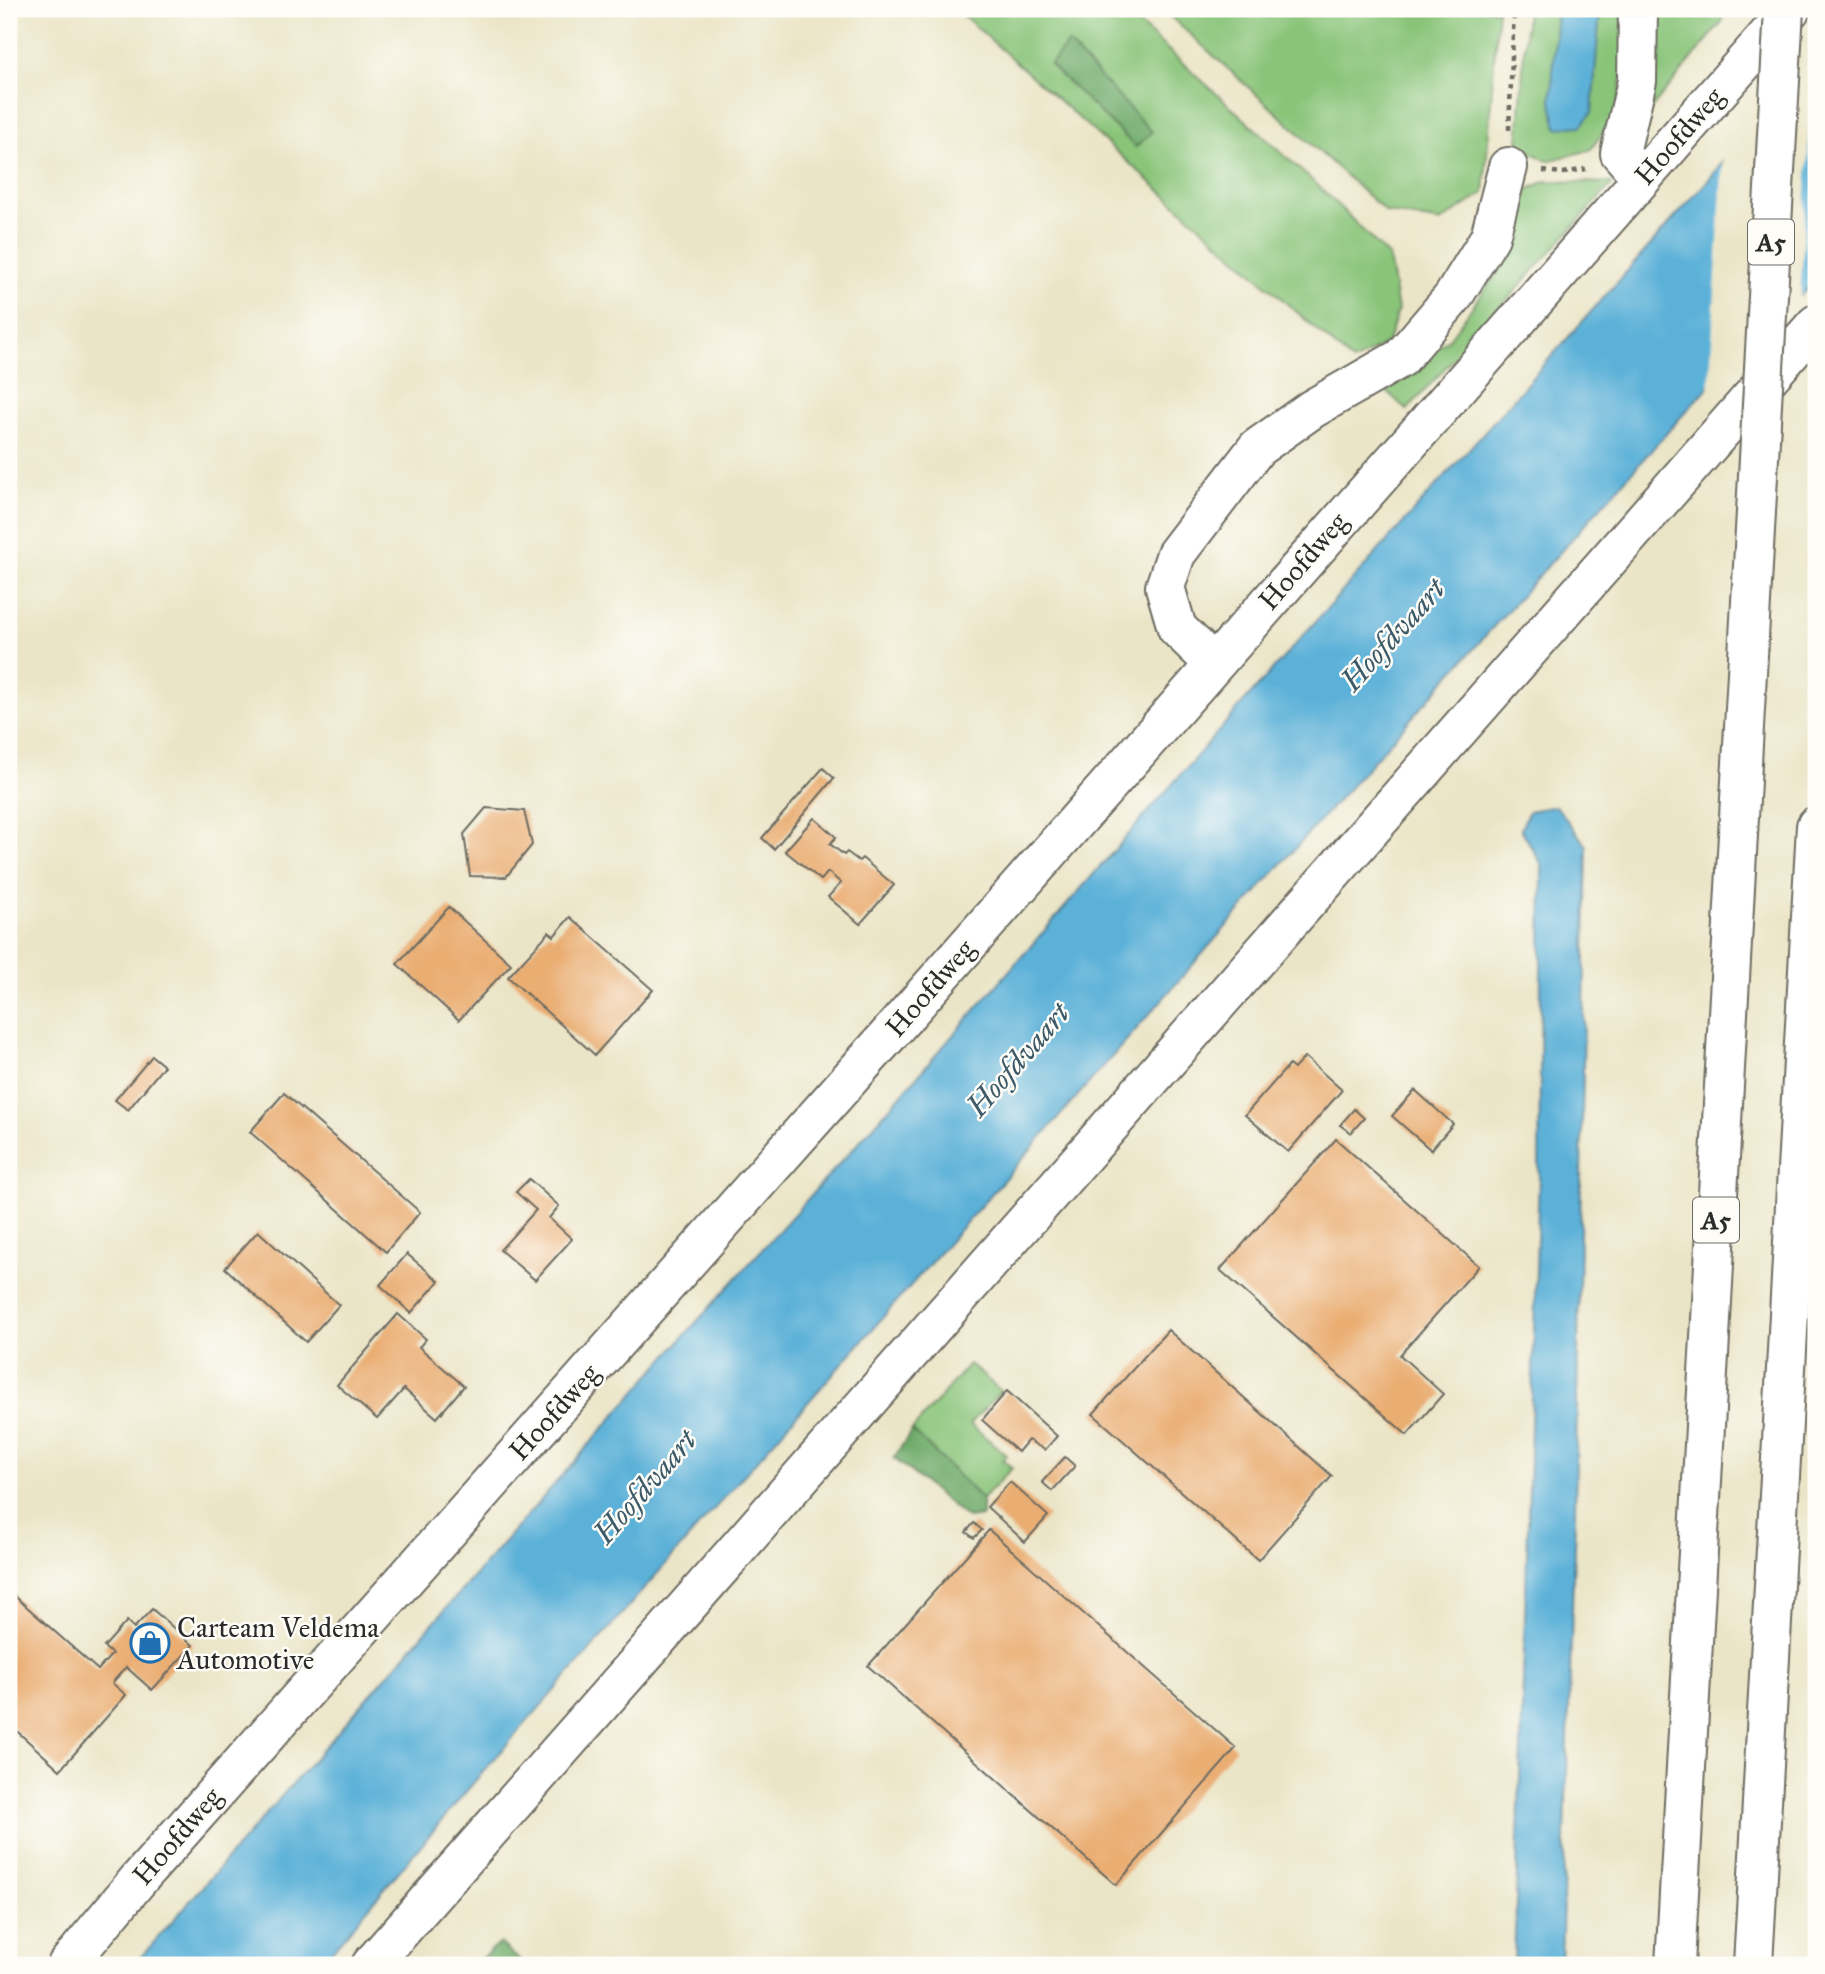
<svg xmlns="http://www.w3.org/2000/svg" width="1825" height="1974" font-family="'IM FELL Great Primer',serif">
  <style>
    .green { fill: #89c479; stroke: #5a7852; stroke-width: 2 }
    .forest { fill: #6eaa69; stroke: #4c6a4a; stroke-width: 2 }
    .water { fill: #5bb1d8; stroke: #436e82; stroke-width: 2 }
    .pier { fill: #ebe5c7 }
    .building { fill: #eaae73 }
    .lines { fill: none; stroke-linecap: round; stroke-linejoin: round }
    .minor-casing { stroke: #6e6c62; stroke-width: 42 }
    .major-casing { stroke: #6e6c62; stroke-width: 42 }
    .highway-casing { stroke: #6e6c62; stroke-width: 42 }
    .path { stroke: #6e6c62; stroke-width: 4.5; stroke-dasharray: 5 5; stroke-linecap: butt }
    .minor { stroke: #fff; stroke-width: 38 }
    .major { stroke: #fff; stroke-width: 38 }
    .highway { stroke: #fff; stroke-width: 38 }
    .highway-bridge-casing { stroke: #6e6c62; stroke-width: 42; stroke-linecap: butt }
    .highway-bridge { stroke: #fff; stroke-width: 38 }
    .labels { text-anchor: middle; dominant-baseline: central; stroke-width: 5; stroke-linejoin: round; paint-order: stroke }
    .shield { fill: #fdfcf7; stroke: #6a6a68; stroke-width: 2 }
    .shield-label { font-size: 26px; font-weight: bold; fill: #2b2b2b }
    .street-label { font-size: 28px; fill: #2b2b2b; stroke: #fdfcf7 }
    .poi-label { font-size: 28px; fill: #2b2b2b; stroke: #fdfcf7; text-anchor: start }
    .water-label { font-size: 30px; font-style: italic; fill: #3c5a68; stroke: #fdfcf7 }
  </style>
  <rect width="100%" height="100%" fill="#fdfcf7"/>
  <filter id="ink" filterUnits="userSpaceOnUse"><feTurbulence type="fractalNoise" baseFrequency=".0143" numOctaves="2"/><feDisplacementMap in="SourceGraphic" scale="14" xChannelSelector="R" yChannelSelector="G"/><feConvolveMatrix kernelMatrix="1 2 1 2 8 2 1 2 1" color-interpolation-filters="sRGB"/></filter>
  <filter id="wash" filterUnits="userSpaceOnUse"><feTurbulence type="fractalNoise" baseFrequency=".00686" numOctaves="4" result="noise"/><feDisplacementMap in="SourceGraphic" scale="28" xChannelSelector="R" yChannelSelector="G"/><feGaussianBlur stdDeviation="1.57" result="paint"/><feColorMatrix in="noise" values="0 0 0 0 0 0 0 0 0 0 0 0 0 0 0 0 0 1.4 0 .05"/><feComposite in="paint" operator="in"/></filter>
  <g filter="url(#wash)">
    <rect width="100%" height="100%" fill="#ebe5c7"/>
    <!-- green -->
    <g class="green">
      <path d="M 956,9 L 1123,9 L 1328,195 L 1389,257 L 1398,310 L 1388,342 L 1353,362 Z"/>
      <path d="M 1162,9 L 1498,9 L 1484,193 L 1440,222 L 1386,212 Z"/>
      <path d="M 1527,9 L 1557,9 L 1551,103 L 1592,112 L 1600,9 L 1634,9 L 1616,115 L 1590,150 L 1547,161 L 1518,144 Z"/>
      <path d="M 1649,9 L 1723,9 L 1722,22 L 1634,130 Z"/>
      <path d="M 1546,181 L 1613,183 L 1407,410 L 1381,386 L 1450,338 L 1504,263 L 1514,196 Z"/>
      <path d="M 969,1364 L 1001,1391 L 970,1424 L 1006,1455 L 1003,1460 L 1012,1468 L 982,1499 L 912,1430 Z"/>
    </g>
    <!-- forest -->
    <g class="forest">
      <path d="M 1068,43 L 1152,132 L 1136,147 L 1050,65 Z"/>
      <path d="M 912,1430 L 982,1499 L 982,1516 L 967,1518 L 894,1458 Z"/>
      <path d="M 500,1943 L 525,1965 L 473,1965 Z"/>
    </g>
    <!-- water -->
    <g class="water">
      <path d="M 1557,9 L 1600,9 L 1592,112 L 1581,126 L 1557,128 L 1551,103 Z"/>
      <path d="M 1816,36 L 1816,277 L 1807,289 L 1698,398 L 1299,844 L 475,1781 L 320,1965 L 134,1965 L 692,1327 L 879,1120 L 1251,694 L 1710,178 Z"/>
      <path d="M 1556,806 L 1587,846 L 1575,1514 L 1561,1965 L 1514,1965 L 1539,1174 L 1542,865 L 1521,829 L 1529,811 Z"/>
    </g>
    <!-- pier -->
    <path class="pier" d="M 1815,33 L 1800,301 L 1709,392 L 1723,155 Z"/>
    <g id="blocks">
      <!-- building -->
      <g class="building">
        <path d="M 823,768 L 834,778 L 774,849 L 762,838 Z"/>
        <path d="M 486,808 L 524,811 L 532,845 L 506,877 L 470,876 L 464,834 Z"/>
        <path d="M 814,818 L 836,837 L 830,844 L 844,855 L 847,852 L 859,861 L 862,858 L 894,885 L 860,924 L 828,897 L 841,883 L 828,872 L 821,880 L 785,851 Z"/>
        <path d="M 449,907 L 511,964 L 459,1020 L 397,964 Z"/>
        <path d="M 570,917 L 653,990 L 595,1055 L 508,977 L 549,932 L 554,936 Z"/>
        <path d="M 152,1056 L 164,1066 L 128,1110 L 115,1100 Z"/>
        <path d="M 1305,1057 L 1342,1090 L 1288,1152 L 1245,1115 L 1289,1065 L 1294,1069 Z"/>
        <path d="M 1415,1090 L 1453,1124 L 1431,1150 L 1392,1116 Z"/>
        <path d="M 284,1093 L 420,1212 L 386,1252 L 250,1132 Z"/>
        <path d="M 1354,1109 L 1364,1118 L 1351,1133 L 1340,1125 Z"/>
        <path d="M 1336,1139 L 1479,1266 L 1400,1355 L 1443,1394 L 1407,1435 L 1220,1270 Z"/>
        <path d="M 529,1179 L 559,1206 L 549,1218 L 572,1239 L 535,1280 L 500,1250 L 536,1210 L 516,1192 Z"/>
        <path d="M 258,1231 L 339,1305 L 306,1342 L 225,1268 Z"/>
        <path d="M 407,1254 L 439,1281 L 411,1313 L 380,1285 Z"/>
        <path d="M 398,1314 L 426,1339 L 419,1347 L 464,1386 L 437,1418 L 404,1389 L 377,1419 L 337,1385 Z"/>
        <path d="M 1168,1330 L 1332,1476 L 1258,1560 L 1093,1414 Z"/>
        <path d="M 1007,1391 L 1057,1436 L 1045,1450 L 1028,1440 L 1018,1452 L 982,1420 Z"/>
        <path d="M 1065,1457 L 1075,1466 L 1052,1491 L 1042,1482 Z"/>
        <path d="M 1010,1482 L 1048,1516 L 1025,1542 L 987,1507 Z"/>
        <path d="M 974,1523 L 982,1530 L 974,1538 L 966,1532 Z"/>
        <path d="M 989,1530 L 1236,1748 L 1116,1885 L 868,1666 Z"/>
        <path d="M 9,1591 L 98,1670 L 112,1654 L 104,1647 L 127,1621 L 134,1628 L 152,1609 L 193,1645 L 152,1690 L 126,1667 L 112,1683 L 126,1695 L 60,1770 L 9,1724 Z"/>
      </g>
    </g>
  </g>
  <g filter="url(#ink)">
    <use href="#blocks" fill-opacity="0" stroke="#6e6c62" stroke-width="2"/>
    <g class="lines">
      <!-- minor casing -->
      <g class="minor-casing">
        <g id="minor">
          <path d="M 1638,9 L 1637,81 L 1620,153 L 1642,178"/>
          <path d="M 1213,663 L 1177,628 L 1165,587 L 1176,554 L 1257,448 L 1312,409 L 1401,358 L 1453,297 L 1490,237 L 1508,167"/>
          <path d="M 67,1965 L 138,1880 L 885,1039 L 1791,9"/>
        </g>
      </g>
      <!-- major casing -->
      <g class="major-casing">
        <path id="major" d="M 371,1965 L 1816,324"/>
      </g>
      <!-- highway casing -->
      <g class="highway-casing">
        <g id="highway">
          <path d="M 1675,1965 L 1758,476"/>
          <path d="M 1753,1965 L 1816,826"/>
        </g>
      </g>
      <!-- path -->
      <g class="path">
        <path d="M 1509,130 L 1514,9"/>
        <path d="M 1543,171 L 1563,173 L 1586,169"/>
      </g>
      <!-- minor -->
      <use href="#minor" class="minor"/>
      <!-- major -->
      <use href="#major" class="major"/>
      <!-- highway -->
      <use href="#highway" class="highway"/>
      <!-- highway-bridge casing -->
      <g class="highway-bridge-casing">
        <path id="highway-bridge" d="M 1758,476 L 1784,9"/>
      </g>
      <!-- highway-bridge -->
      <use href="#highway-bridge" class="highway-bridge"/>
    </g>
  </g>
  <!-- icons -->
  <defs>
    <g id="shop-ring" transform="scale(2.0125)"><circle r="9.5" fill="#fdfcf7" stroke="#1f6fb2" stroke-width="1.5"/><path d="M-5-2.5h2.3a2.7 3.5 0 0 1 5.4 0H5L5.5 6h-11ZM-1.5-2.5h3a1.5 2.3 0 0 0-3 0Z" fill="#1f6fb2"/></g>
  </defs>
  <g fill-rule="evenodd">
    <use href="#shop-ring" x="150" y="1643"/>
  </g>
  <g class="labels">
    <!-- shield labels -->
    <g class="shield">
      <rect x="1748" y="219.5" width="46" height="45" rx="5"/>
      <rect x="1693" y="1197.5" width="46" height="45" rx="5"/>
    </g>
    <g class="shield-label">
      <text x="1771" y="242">A5</text>
      <text x="1716" y="1220">A5</text>
    </g>
    <!-- street labels -->
    <g class="street-label">
      <text transform="translate(1679 136) rotate(-49)">Hoofdweg</text>
      <text transform="translate(1303 561) rotate(-49)">Hoofdweg</text>
      <text transform="translate(930 988) rotate(-49)">Hoofdweg</text>
      <text transform="translate(554 1412) rotate(-48)">Hoofdweg</text>
      <text transform="translate(177 1836) rotate(-49)">Hoofdweg</text>
    </g>
    <!-- poi labels -->
    <g class="poi-label">
      <text x="177" y="1627">Carteam Veldema<tspan x="177" dy="32">Automotive</tspan></text>
    </g>
    <!-- water labels -->
    <g class="water-label">
      <text transform="translate(1393 635) rotate(-48)">Hoofdvaart</text>
      <text transform="translate(1018 1060) rotate(-49)">Hoofdvaart</text>
      <text transform="translate(645 1487) rotate(-49)">Hoofdvaart</text>
    </g>
  </g>
  <!-- margin -->
  <rect width="1825" height="1974" fill="none" stroke="#fdfcf7" stroke-width="35"/>
</svg>
